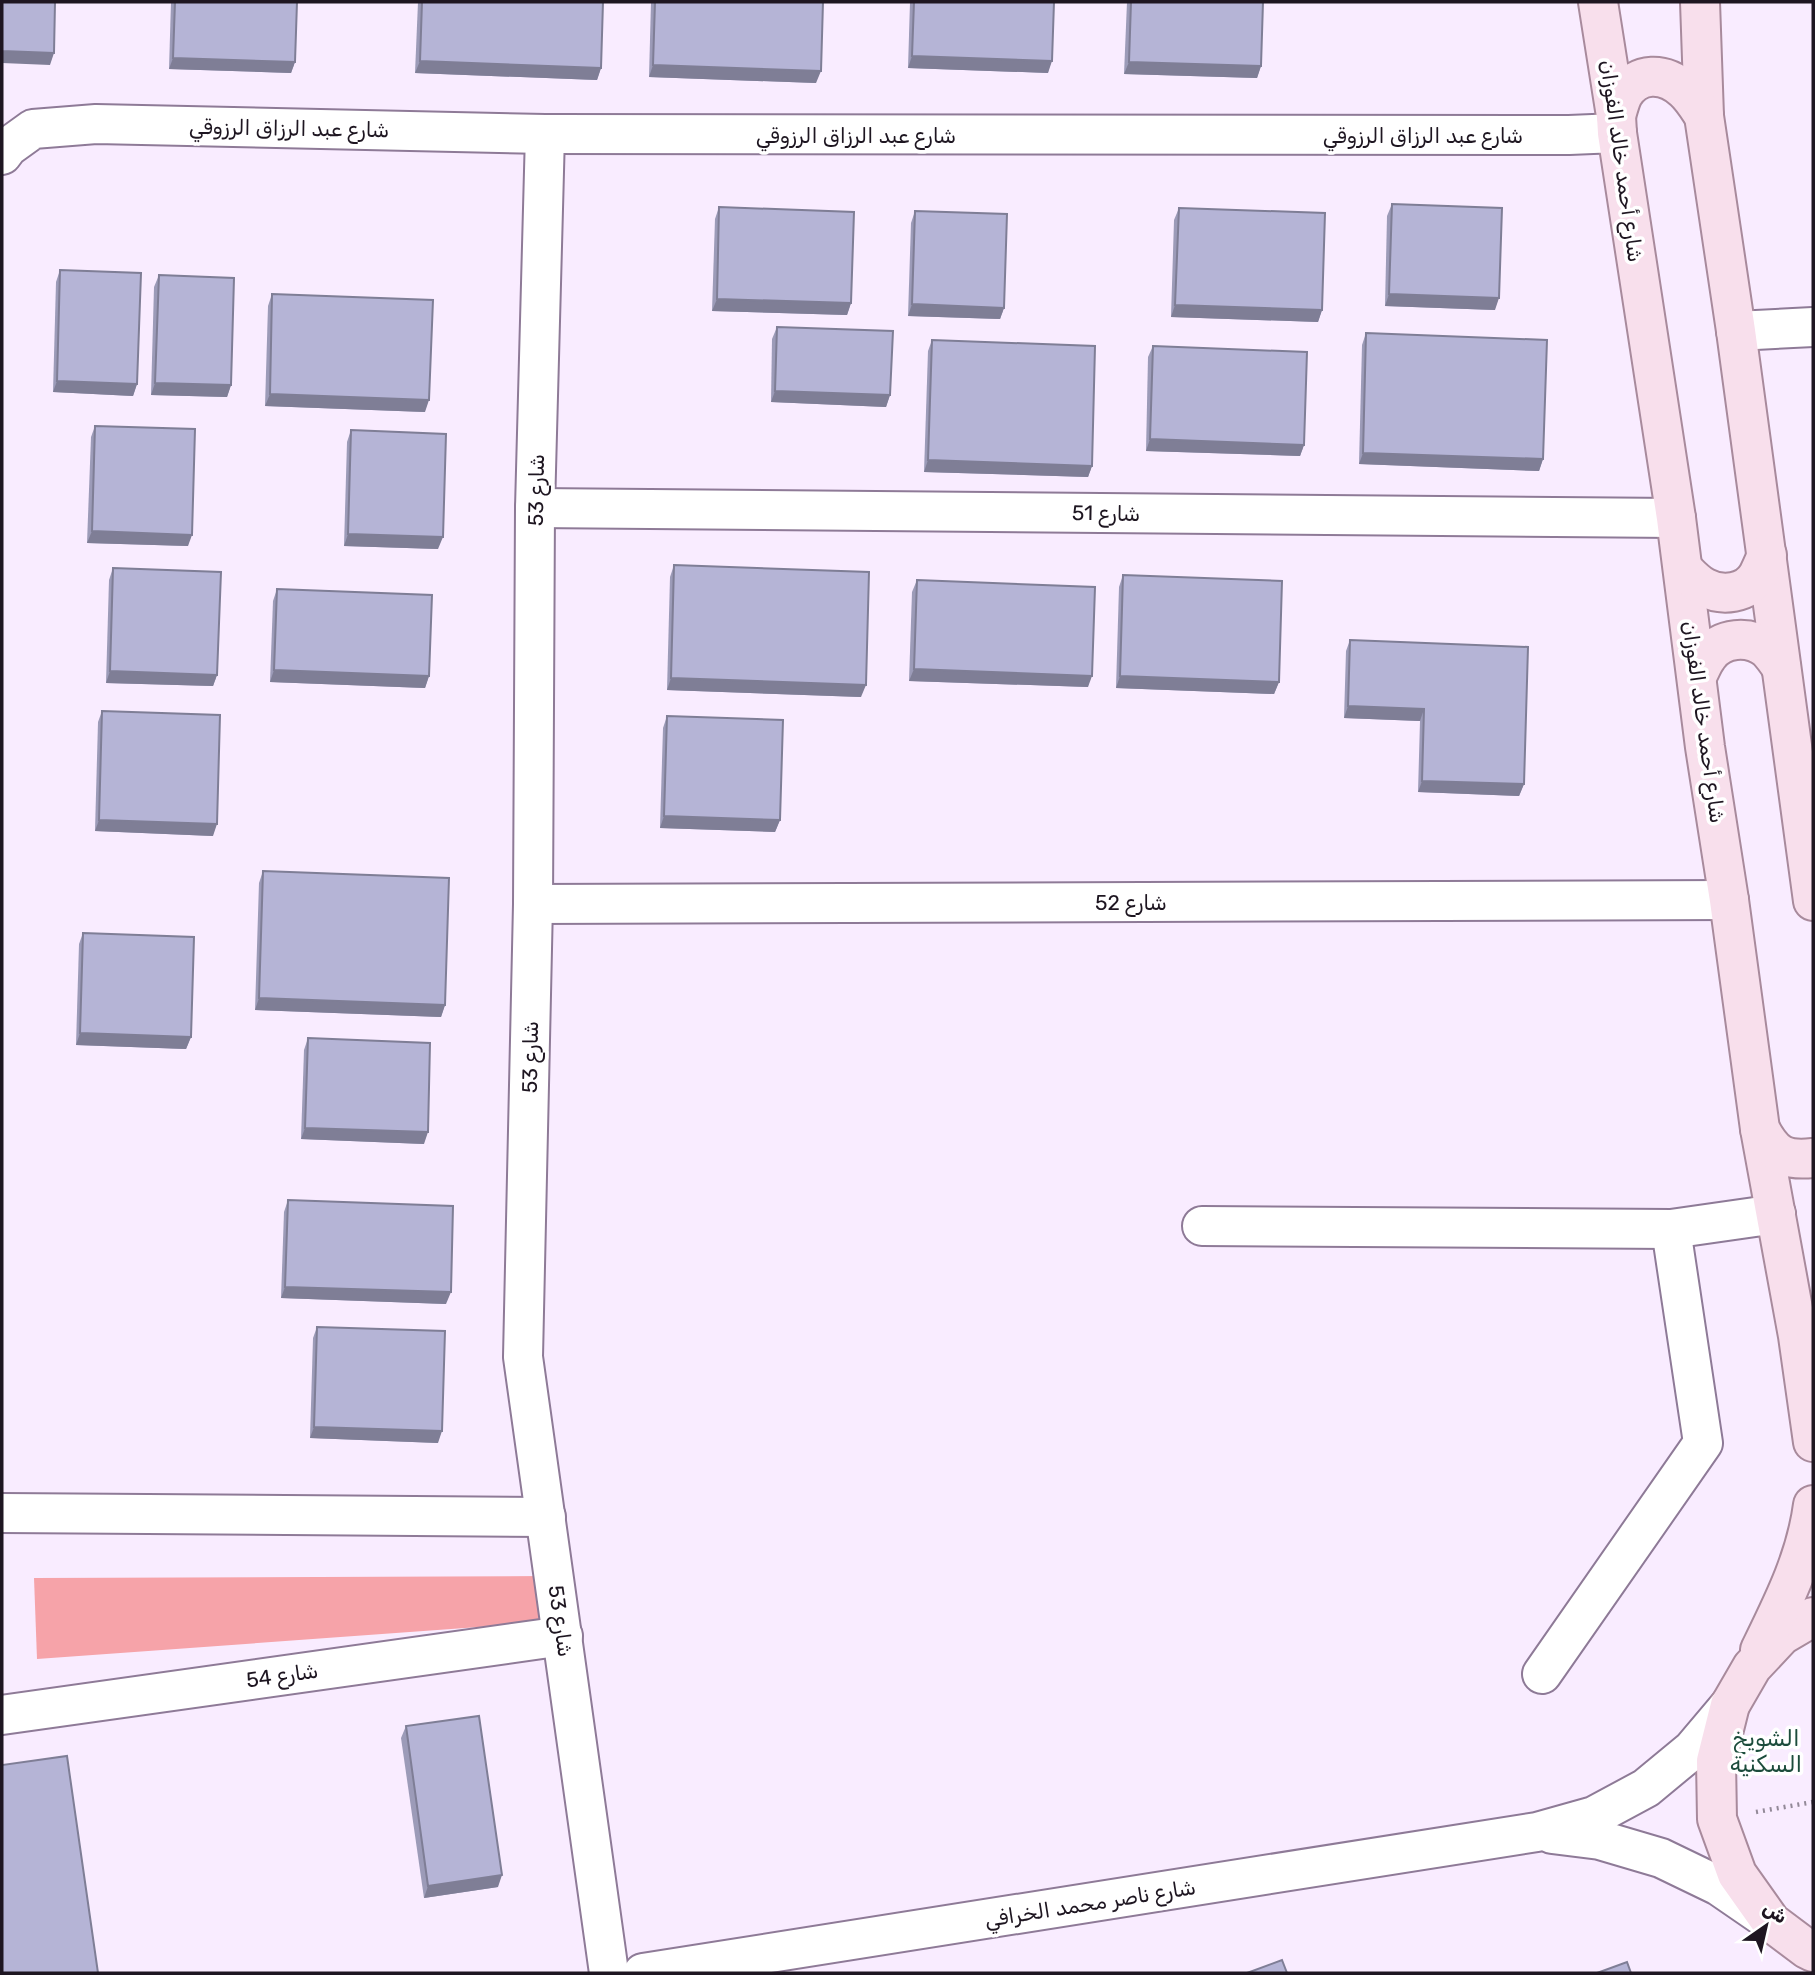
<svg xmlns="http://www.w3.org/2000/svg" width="1815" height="1975" font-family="Rubik,'Noto Sans Arabic',sans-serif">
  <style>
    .green { fill: #f6a3a9 }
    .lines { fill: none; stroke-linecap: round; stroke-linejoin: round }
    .minor-casing { stroke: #8e7a97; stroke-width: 42 }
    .major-casing { stroke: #a88a9c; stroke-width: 42 }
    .path { stroke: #938998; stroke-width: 4.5; stroke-dasharray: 2 5; stroke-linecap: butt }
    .minor { stroke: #fff; stroke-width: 38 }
    .major { stroke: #f8dfec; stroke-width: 38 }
    .wall { fill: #9c9bb8 }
    .shaded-wall { fill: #7f7e96 }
    .building { fill: #b5b4d6; stroke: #7f7e96; stroke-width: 2 }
    .labels { text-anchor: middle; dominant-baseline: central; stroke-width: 7; stroke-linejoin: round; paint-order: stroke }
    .street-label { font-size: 21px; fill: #1e1621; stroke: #fff }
    .neighbourhood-label { font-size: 23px; fill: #1c4c3c; stroke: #fff }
  </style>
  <rect width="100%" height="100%" fill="#f9ecff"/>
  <!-- green -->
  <path class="green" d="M 544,1576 L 549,1622 L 37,1659 L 34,1578 Z"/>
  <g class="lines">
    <!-- minor casing -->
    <g class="minor-casing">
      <g id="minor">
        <path d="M 545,134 L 535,508 L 533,904 L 523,1357 L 609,1973"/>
        <path d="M 2,155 L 8,147 L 33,129 L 96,124 L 545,134 L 1569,135 L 1617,133"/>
        <path d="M 1736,331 L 1813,327"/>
        <path d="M 535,508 L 1676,518"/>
        <path d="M 533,904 L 1729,900"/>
        <path d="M 1202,1226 L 1671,1229 L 1776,1214"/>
        <path d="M 2,1513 L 546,1517"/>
        <path d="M 1542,1674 L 1703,1443 L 1671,1229"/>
        <path d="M 2,1715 L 563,1636"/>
        <path d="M 1552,1834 L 1600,1840 L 1661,1858 L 1719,1886 L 1767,1919"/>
        <path d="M 643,1973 L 1537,1832 L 1594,1816 L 1646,1788 L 1692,1750 L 1730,1705"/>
      </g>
    </g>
    <!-- major casing -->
    <g class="major-casing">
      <g id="major">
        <path d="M 1598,2 L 1616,116 L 1617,133 L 1676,518 L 1705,747 L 1729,900 L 1760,1129 L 1798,1336 L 1813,1442"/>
        <path d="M 1700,2 L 1704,116 L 1736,331 L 1813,901"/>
        <path d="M 1616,116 C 1618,109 1620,101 1623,95 C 1637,71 1665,72 1684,90 C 1692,97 1698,107 1704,116"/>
        <path d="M 1683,569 C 1689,575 1696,583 1704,587 C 1722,597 1747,594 1758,575 C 1761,569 1764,562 1767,555"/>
        <path d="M 1697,676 C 1701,669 1703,662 1708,656 C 1721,637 1749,635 1767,649 C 1772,654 1777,661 1781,667"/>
        <path d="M 1760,1129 C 1774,1155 1784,1161 1813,1158"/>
        <path d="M 1813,1617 L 1782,1635 L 1752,1667 L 1730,1705 L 1716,1761 L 1717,1819 L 1737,1874 L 1771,1922 L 1807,1949 L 1813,1952"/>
        <path d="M 1760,1650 C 1783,1603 1806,1558 1813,1505"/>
      </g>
    </g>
    <!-- path -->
    <path class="path" d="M 1756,1812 L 1813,1802"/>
    <!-- minor -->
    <use href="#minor" class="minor"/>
    <!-- major -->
    <use href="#major" class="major"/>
  </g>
  <!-- wall -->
  <g class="wall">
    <path d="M 171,2 L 297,2 L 295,62 L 291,73 L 169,69 Z"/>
    <path d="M 418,2 L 603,2 L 601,68 L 597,80 L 415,73 Z"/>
    <path d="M 651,2 L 823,2 L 816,83 L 649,77 Z"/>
    <path d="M 910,2 L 1054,2 L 1048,73 L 908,68 Z"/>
    <path d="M 1127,2 L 1263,2 L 1261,66 L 1257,78 L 1124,74 Z"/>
    <path d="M 1392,204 L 1495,310 L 1385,306 L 1387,216 Z"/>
    <path d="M 719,207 L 851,303 L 847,315 L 712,311 L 715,219 Z"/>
    <path d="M 1179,208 L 1322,310 L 1318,322 L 1171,317 L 1174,220 Z"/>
    <path d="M 915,211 L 1004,308 L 1000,319 L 908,316 L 911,223 Z"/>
    <path d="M 60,270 L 137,384 L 133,396 L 53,392 L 56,282 Z"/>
    <path d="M 159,275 L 231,385 L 227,397 L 151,395 L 154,287 Z"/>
    <path d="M 272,294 L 425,412 L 265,406 L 268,306 Z"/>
    <path d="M 777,327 L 890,395 L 886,407 L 771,402 L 772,339 Z"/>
    <path d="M 1366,333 L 1543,459 L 1539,471 L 1359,464 L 1362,345 Z"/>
    <path d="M 932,340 L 1092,466 L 1088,477 L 924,472 L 928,351 Z"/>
    <path d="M 1153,346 L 1304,445 L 1300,456 L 1146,451 L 1148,357 Z"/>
    <path d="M 95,426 L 188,546 L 87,543 L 91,437 Z"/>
    <path d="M 351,430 L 438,549 L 344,546 L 347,442 Z"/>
    <path d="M 674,565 L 861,697 L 667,690 L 670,577 Z"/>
    <path d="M 113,568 L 217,675 L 213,686 L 106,683 L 109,580 Z"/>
    <path d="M 1123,575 L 1279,682 L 1274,694 L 1116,688 L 1119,587 Z"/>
    <path d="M 917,580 L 1088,687 L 909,681 L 912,592 Z"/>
    <path d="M 277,589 L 429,676 L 425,688 L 270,682 L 273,601 Z"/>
    <path d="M 1350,640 L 1524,784 L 1519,796 L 1418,792 L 1420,721 L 1344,718 L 1346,651 Z"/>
    <path d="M 102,711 L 213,836 L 95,831 L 98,722 Z"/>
    <path d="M 667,716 L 780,820 L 775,832 L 660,828 L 663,728 Z"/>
    <path d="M 263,871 L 445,1005 L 441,1017 L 255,1010 L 259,883 Z"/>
    <path d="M 83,933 L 191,1037 L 186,1049 L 76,1045 L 79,944 Z"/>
    <path d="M 308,1038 L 424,1144 L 301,1139 L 304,1050 Z"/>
    <path d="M 288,1200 L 446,1304 L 281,1298 L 284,1212 Z"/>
    <path d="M 317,1327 L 438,1443 L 310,1438 L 313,1338 Z"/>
    <path d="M 406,1726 L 498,1887 L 424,1898 L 401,1738 Z"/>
  </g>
  <!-- shaded-wall -->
  <g class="shaded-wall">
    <path d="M 2,51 L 54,53 L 50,65 L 2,63 Z"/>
    <path d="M 912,56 L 1052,61 L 1048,73 L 908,68 Z"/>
    <path d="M 173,58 L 295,62 L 291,73 L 169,69 Z"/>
    <path d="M 420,61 L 601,68 L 597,80 L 415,73 Z"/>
    <path d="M 1129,62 L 1261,66 L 1257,78 L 1124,74 Z"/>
    <path d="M 653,65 L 821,71 L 816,83 L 649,77 Z"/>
    <path d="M 1389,294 L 1499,298 L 1495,310 L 1385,306 Z"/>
    <path d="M 717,299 L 851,303 L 847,315 L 712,311 Z"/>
    <path d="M 912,304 L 1004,308 L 1000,319 L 908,316 Z"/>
    <path d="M 1175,305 L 1322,310 L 1318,322 L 1171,317 Z"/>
    <path d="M 57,381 L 137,384 L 133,396 L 53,392 Z"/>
    <path d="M 155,383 L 231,385 L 227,397 L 151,395 Z"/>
    <path d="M 775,391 L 890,395 L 886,407 L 771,402 Z"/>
    <path d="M 270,394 L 429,400 L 425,412 L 265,406 Z"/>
    <path d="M 1150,439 L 1304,445 L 1300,456 L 1146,451 Z"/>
    <path d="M 1363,453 L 1543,459 L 1539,471 L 1359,464 Z"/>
    <path d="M 928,460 L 1092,466 L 1088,477 L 924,472 Z"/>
    <path d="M 92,531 L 192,535 L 188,546 L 87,543 Z"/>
    <path d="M 348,534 L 443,537 L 438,549 L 344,546 Z"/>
    <path d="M 914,669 L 1092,676 L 1088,687 L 909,681 Z"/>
    <path d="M 274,670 L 429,676 L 425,688 L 270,682 Z"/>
    <path d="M 110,671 L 217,675 L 213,686 L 106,683 Z"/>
    <path d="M 1120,676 L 1279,682 L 1274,694 L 1116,688 Z"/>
    <path d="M 671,678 L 866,685 L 861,697 L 667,690 Z"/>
    <path d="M 1348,706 L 1424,709 L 1420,721 L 1344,718 Z"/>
    <path d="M 1422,781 L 1524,784 L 1519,796 L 1418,792 Z"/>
    <path d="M 664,816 L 780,820 L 775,832 L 660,828 Z"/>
    <path d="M 99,820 L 217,824 L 213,836 L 95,831 Z"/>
    <path d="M 259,998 L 445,1005 L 441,1017 L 255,1010 Z"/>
    <path d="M 80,1033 L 191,1037 L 186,1049 L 76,1045 Z"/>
    <path d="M 305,1128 L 428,1132 L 424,1144 L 301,1139 Z"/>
    <path d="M 285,1287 L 451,1292 L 446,1304 L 281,1298 Z"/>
    <path d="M 314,1427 L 442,1431 L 438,1443 L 310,1438 Z"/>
    <path d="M 502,1875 L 498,1887 L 424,1898 L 428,1886 Z"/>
  </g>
  <!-- building -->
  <g class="building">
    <path d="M 2,2 L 55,2 L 54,53 L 2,51 Z"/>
    <path d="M 175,2 L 297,2 L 295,62 L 173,58 Z"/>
    <path d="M 422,2 L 603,2 L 601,68 L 420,61 Z"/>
    <path d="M 655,2 L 823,2 L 821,71 L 653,65 Z"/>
    <path d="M 914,2 L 1054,2 L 1052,61 L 912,56 Z"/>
    <path d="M 1131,2 L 1263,2 L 1261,66 L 1129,62 Z"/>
    <path d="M 1392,204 L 1502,208 L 1499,298 L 1389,294 Z"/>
    <path d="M 719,207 L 854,212 L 851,303 L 717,299 Z"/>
    <path d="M 1179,208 L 1325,213 L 1322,310 L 1175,305 Z"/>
    <path d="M 915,211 L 1007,214 L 1004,308 L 912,304 Z"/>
    <path d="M 60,270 L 141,273 L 137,384 L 57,381 Z"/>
    <path d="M 159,275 L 234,278 L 231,385 L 155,383 Z"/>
    <path d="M 272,294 L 433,300 L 429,400 L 270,394 Z"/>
    <path d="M 777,327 L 893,331 L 890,395 L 775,391 Z"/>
    <path d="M 1366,333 L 1547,340 L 1543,459 L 1363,453 Z"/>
    <path d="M 932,340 L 1095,346 L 1092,466 L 928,460 Z"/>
    <path d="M 1153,346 L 1307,352 L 1304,445 L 1150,439 Z"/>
    <path d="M 95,426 L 195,429 L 192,535 L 92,531 Z"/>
    <path d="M 351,430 L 446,434 L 443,537 L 348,534 Z"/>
    <path d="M 674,565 L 869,572 L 866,685 L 671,678 Z"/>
    <path d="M 113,568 L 221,572 L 217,675 L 110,671 Z"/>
    <path d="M 1123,575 L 1282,581 L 1279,682 L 1120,676 Z"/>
    <path d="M 917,580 L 1095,587 L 1092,676 L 914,669 Z"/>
    <path d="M 277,589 L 432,595 L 429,676 L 274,670 Z"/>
    <path d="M 1350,640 L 1528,647 L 1524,784 L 1422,781 L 1424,709 L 1348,706 Z"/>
    <path d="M 102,711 L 220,715 L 217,824 L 99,820 Z"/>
    <path d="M 667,716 L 783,720 L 780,820 L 664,816 Z"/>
    <path d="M 263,871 L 449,878 L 445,1005 L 259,998 Z"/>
    <path d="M 83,933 L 194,937 L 191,1037 L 80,1033 Z"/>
    <path d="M 308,1038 L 430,1043 L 428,1132 L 305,1128 Z"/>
    <path d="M 288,1200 L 453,1206 L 451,1292 L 285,1287 Z"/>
    <path d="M 317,1327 L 445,1331 L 442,1431 L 314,1427 Z"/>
    <path d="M 479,1716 L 502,1875 L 428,1886 L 406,1726 Z"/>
    <path d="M 67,1756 L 98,1973 L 2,1973 L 2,1765 Z"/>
    <path d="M 1282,1960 L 1287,1973 L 1247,1973 Z"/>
    <path d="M 1627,1962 L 1631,1973 L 1597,1973 Z"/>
  </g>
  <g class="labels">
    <!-- street labels -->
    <g class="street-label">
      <text transform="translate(289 128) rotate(1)">شارع عبد الرزاق الرزوقي</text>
      <text x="856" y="135">شارع عبد الرزاق الرزوقي</text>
      <text x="1423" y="135">شارع عبد الرزاق الرزوقي</text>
      <text transform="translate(1622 161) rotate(82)">شارع أحمد خالد الفوزان</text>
      <text transform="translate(536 490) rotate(-89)">شارع 53</text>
      <text transform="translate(1106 513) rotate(1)">شارع 51</text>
      <text transform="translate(1704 722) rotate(82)">شارع أحمد خالد الفوزان</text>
      <text x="1131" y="902">شارع 52</text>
      <text transform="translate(530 1057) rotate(-89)">شارع 53</text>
      <text transform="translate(561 1621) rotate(82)">شارع 53</text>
      <text transform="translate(282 1675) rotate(-8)">شارع 54</text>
      <text transform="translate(1090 1903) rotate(-9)">شارع ناصر محمد الخرافي</text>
    </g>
    <!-- neighbourhood labels -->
    <g class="neighbourhood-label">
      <text x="1766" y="1738">الشويخ<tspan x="1766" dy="26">السكنية</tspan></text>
    </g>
  </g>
  <!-- border -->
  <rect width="1815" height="1975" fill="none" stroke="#1e1621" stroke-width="7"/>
  <!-- north arrow -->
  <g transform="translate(1766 1926) rotate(34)" stroke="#ffffff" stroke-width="5" paint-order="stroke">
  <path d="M0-5L12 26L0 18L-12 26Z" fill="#1e1621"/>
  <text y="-10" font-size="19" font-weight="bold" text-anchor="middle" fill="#1e1621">ش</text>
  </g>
</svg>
